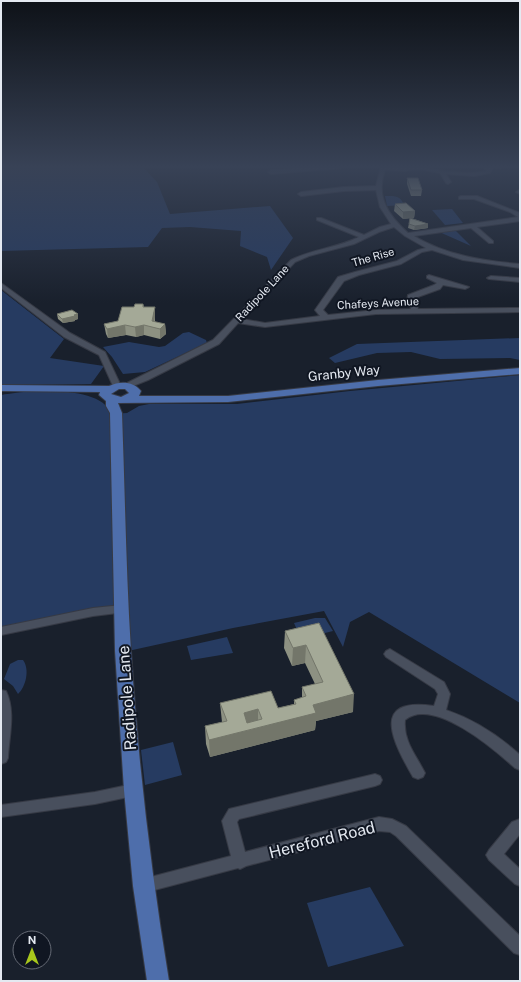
<svg xmlns="http://www.w3.org/2000/svg" width="521" height="982" font-family="'Public Sans',sans-serif">
  <style>
    .green { fill: #263b61 }
    .lines { fill: none; stroke-linecap: round; stroke-linejoin: round }
    .minor-casing { stroke: #363a45; stroke-width: 2 }
    .major-casing { stroke: #363a45; stroke-width: 2 }
    .minor { fill: #484f5d; fill-rule: evenodd }
    .major { fill: #4e6eab; fill-rule: evenodd }
    .wall { fill: #8d9182 }
    .shaded-wall { fill: #73766a }
    .building { fill: #a4a997; stroke: #73766a; fill-rule: evenodd }
    .labels { text-anchor: middle; dominant-baseline: central; stroke-width: 4; stroke-linejoin: round; paint-order: stroke }
    .far-street-label { font-size: 11px; fill: #e4e9f1; stroke: #101622 }
    .street-label { font-size: 13px; fill: #e4e9f1; stroke: #101622 }
    .near-street-label { font-size: 16px; fill: #e4e9f1; stroke: #101622 }
  </style>
  <rect width="100%" height="100%" fill="#19202c"/>
  <!-- green -->
  <g class="green">
    <path d="M 1,166 L 142,166 L 157,182 L 170,214 L 270,206 L 293,238 L 271,270 L 267,257 L 240,246 L 241,231 L 190,227 L 162,228 L 148,247 L 1,251 Z"/>
    <path d="M 385,196 C 395,196 400,195 404,205 L 387,206 Z"/>
    <path d="M 452,209 L 463,223 L 445,225 L 432,210 Z"/>
    <path d="M 437,231 L 456,231 L 471,246 Z"/>
    <path d="M 1,290 L 64,339 L 50,358 L 104,366 L 91,384 L 1,385 Z"/>
    <path d="M 189,332 L 206,340 L 207,343 L 145,372 L 123,374 L 112,357 L 103,347 L 129,342 L 159,347 L 165,346 L 183,333 Z"/>
    <path d="M 520,338 L 520,360 L 510,358 L 440,359 L 411,352 L 377,353 L 335,363 L 329,358 L 357,344 Z"/>
    <path d="M 520,375 L 520,703 L 369,612 L 350,622 L 343,647 L 324,611 L 233,628 L 128,651 L 126,608 L 108,606 L 1,627 L 1,395 C 25,390 102,384 111,414 L 127,413 L 139,406 L 149,404 L 237,404 L 350,391 Z"/>
    <path d="M 315,618 L 325,618 L 333,631 L 301,639 L 294,623 Z"/>
    <path d="M 227,637 L 233,653 L 191,660 L 187,646 Z"/>
    <path d="M 18,660 L 23,660 C 30,669 26,687 18,694 L 13,686 L 4,679 L 10,664 Z"/>
    <path d="M 173,742 L 182,775 L 145,785 L 141,750 Z"/>
    <path d="M 370,887 L 404,946 L 328,967 L 307,903 Z"/>
  </g>
  <g class="lines">
    <!-- minor casing -->
    <g class="minor-casing">
      <g id="minor">
        <path d="M 324,166 L 346,166 L 343,168 L 271,174 L 268,172 L 271,170 Z"/>
        <path d="M 381,166 L 405,167 L 427,166 L 425,168 C 442,171 468,175 486,171 L 487,169 L 477,166 L 506,166 L 503,168 L 493,168 L 490,173 L 474,176 L 446,174 L 451,182 L 448,184 L 446,183 L 440,173 L 418,169 L 405,171 L 385,170 C 375,197 389,216 408,233 L 518,217 L 510,212 L 474,199 L 459,199 L 459,197 L 461,196 L 477,196 L 520,213 L 520,221 L 477,227 L 493,241 L 493,243 L 489,243 L 471,228 L 414,236 C 446,255 483,261 520,264 L 520,268 L 463,260 L 432,250 L 422,252 L 401,264 L 359,275 L 344,281 L 323,310 L 328,315 L 376,310 L 411,309 L 407,302 L 408,295 L 434,285 L 437,283 L 427,278 L 427,276 L 429,275 L 469,287 L 465,289 L 443,285 L 440,289 L 415,298 L 418,309 L 520,308 L 520,312 L 376,314 L 265,327 L 238,323 L 219,344 L 148,380 L 128,388 L 125,389 L 121,386 L 117,389 L 113,386 L 99,355 L 64,337 L 1,288 L 1,283 L 70,333 L 105,352 L 121,386 L 213,340 L 291,260 C 312,249 337,248 359,237 L 317,220 L 317,218 L 321,218 L 364,235 L 380,227 L 391,224 L 380,207 L 376,190 L 344,191 L 301,196 L 298,194 L 301,192 L 344,187 L 376,186 ZM 394,227 L 405,236 L 426,248 L 418,250 L 397,261 L 355,272 L 338,277 L 315,310 L 320,316 L 265,323 L 242,319 L 295,262 L 309,256 L 354,244 L 379,232 Z"/>
        <path d="M 519,190 L 520,190 L 520,194 L 516,192 Z"/>
        <path d="M 491,276 L 520,278 L 520,282 L 489,279 L 487,278 Z"/>
        <path d="M 122,605 L 126,606 L 128,609 L 126,612 L 93,616 L 1,635 L 1,627 L 93,608 Z"/>
        <path d="M 390,649 L 444,682 L 450,694 L 446,710 C 475,720 498,735 520,755 L 520,770 L 515,768 C 495,750 433,696 405,720 C 403,741 416,755 425,773 L 423,777 L 418,779 L 413,777 C 394,744 368,696 434,706 L 438,694 L 435,689 L 386,657 L 384,654 L 386,651 Z"/>
        <path d="M 1,690 L 6,691 C 16,712 9,736 8,758 L 6,762 L 1,764 Z"/>
        <path d="M 375,774 L 380,776 L 382,780 L 380,784 L 375,786 L 239,819 L 237,822 L 245,852 L 379,817 L 392,819 L 406,826 L 520,936 L 520,955 L 514,953 L 396,836 L 390,832 L 379,831 L 246,866 L 240,869 L 238,868 L 143,893 L 138,891 L 135,886 L 138,881 L 143,879 L 231,856 L 222,821 L 229,809 Z"/>
        <path d="M 133,784 L 138,786 L 140,790 L 138,794 L 133,796 L 95,804 L 1,817 L 1,805 L 95,792 Z"/>
        <path d="M 520,819 L 520,834 L 504,854 L 520,869 L 520,886 L 515,884 L 489,860 L 486,855 L 489,850 L 512,822 Z"/>
      </g>
    </g>
    <!-- major casing -->
    <g class="major-casing">
      <path id="major" d="M 520,368 L 520,374 L 378,386 L 228,402 L 118,403 L 122,413 C 125,492 126,572 131,651 C 138,762 151,872 169,981 L 147,981 L 133,886 L 124,790 L 115,651 L 110,413 L 106,406 L 106,401 L 99,395 L 100,392 L 1,391 L 1,385 L 109,386 C 120,381 133,381 141,391 L 139,396 L 228,396 L 378,380 ZM 119,389 L 125,389 L 129,393 L 121,397 L 111,394 Z"/>
    </g>
    <!-- minor -->
    <use href="#minor" class="minor"/>
    <!-- major -->
    <use href="#major" class="major"/>
  </g>
  <!-- wall -->
  <g class="wall">
    <path d="M 407,178 L 422,190 L 421,196 L 411,196 L 407,184 Z"/>
    <path d="M 395,204 L 415,211 L 414,218 L 411,218 L 428,224 L 428,228 L 414,230 L 408,228 L 410,218 L 403,219 L 394,211 Z"/>
    <path d="M 143,304 L 144,307 L 155,317 L 155,322 L 165,324 L 166,334 L 160,339 L 144,335 L 136,337 L 126,335 L 108,338 L 106,334 L 104,324 L 118,321 L 134,307 Z"/>
    <path d="M 57,314 L 78,319 L 75,320 L 75,321 L 63,323 L 58,319 Z"/>
    <path d="M 319,623 L 353,712 L 316,721 L 315,730 L 210,757 L 206,744 L 205,726 L 222,722 L 220,703 L 278,708 L 294,704 L 294,700 L 302,698 L 302,687 L 315,684 L 305,663 L 292,666 L 284,648 L 285,631 Z"/>
  </g>
  <!-- shaded-wall -->
  <g class="shaded-wall">
    <path d="M 415,211 L 414,218 L 403,219 L 403,212 Z"/>
    <path d="M 428,224 L 428,228 L 414,230 L 415,226 Z"/>
    <path d="M 155,307 L 155,317 L 153,327 L 152,321 Z"/>
    <path d="M 78,314 L 78,319 L 75,320 L 75,321 L 63,323 L 62,319 Z"/>
    <path d="M 165,324 L 166,334 L 160,339 L 160,329 Z"/>
    <path d="M 125,325 L 126,335 L 108,338 L 107,329 Z"/>
    <path d="M 144,325 L 144,335 L 136,337 L 135,327 Z"/>
    <path d="M 306,645 L 305,663 L 292,666 L 293,648 Z"/>
    <path d="M 354,694 L 353,712 L 316,721 L 315,730 L 210,757 L 209,740 L 313,705 Z"/>
    <path d="M 258,709 L 258,727 L 244,730 L 244,713 Z"/>
  </g>
  <!-- building -->
  <g class="building">
    <path d="M 407,178 L 418,178 L 422,190 L 411,190 Z"/>
    <path d="M 406,203 L 415,211 L 403,212 L 395,204 Z"/>
    <path d="M 410,218 L 428,224 L 415,226 L 409,224 Z"/>
    <path d="M 135,304 L 143,304 L 143,307 L 155,307 L 152,321 L 165,324 L 160,329 L 144,325 L 135,327 L 125,325 L 107,329 L 104,324 L 118,321 L 122,307 L 134,307 Z"/>
    <path d="M 72,310 L 78,314 L 74,315 L 75,316 L 62,319 L 57,314 Z"/>
    <path d="M 319,623 L 354,694 L 313,705 L 316,713 L 209,740 L 205,726 L 227,721 L 220,703 L 271,691 L 278,708 L 296,704 L 294,700 L 306,696 L 302,687 L 323,682 L 306,645 L 293,648 L 285,631 ZM 258,709 L 262,719 L 247,723 L 244,713 Z"/>
  </g>
  <!-- sky -->
  <linearGradient id="sky" x2="0" y2="1"><stop stop-color="#0e1218"/><stop offset="0.55" stop-color="#384256"/><stop offset="1" stop-color="#384256" stop-opacity="0"/></linearGradient>
  <rect width="521" height="303" fill="url(#sky)"/>
  <g class="labels">
    <!-- far-street labels -->
    <g class="far-street-label">
      <text transform="translate(373 257) rotate(-16)">The Rise</text>
      <text transform="translate(262 293) rotate(-47)">Radipole Lane</text>
      <text transform="translate(378 303) rotate(-3)">Chafeys Avenue</text>
    </g>
    <!-- street labels -->
    <g class="street-label">
      <text transform="translate(344 373) rotate(-6)">Granby Way</text>
    </g>
    <!-- near-street labels -->
    <g class="near-street-label">
      <text transform="translate(127 698) rotate(-94)">Radipole Lane</text>
      <text transform="translate(322 840) rotate(-14)">Hereford Road</text>
    </g>
  </g>
  <!-- border -->
  <rect width="521" height="982" fill="none" stroke="#e4e9f1" stroke-width="4"/>
  <!-- north arrow -->
  <g transform="translate(32 950)"><circle r="19" fill="#101622" stroke="#656a75"/>
  <path d="M0-3L7 15L0 10L-7 15Z" fill="#a8c71c"/>
  <text y="-6" font-size="11" font-weight="bold" text-anchor="middle" fill="#e4e9f1">N</text>
  </g>
</svg>
